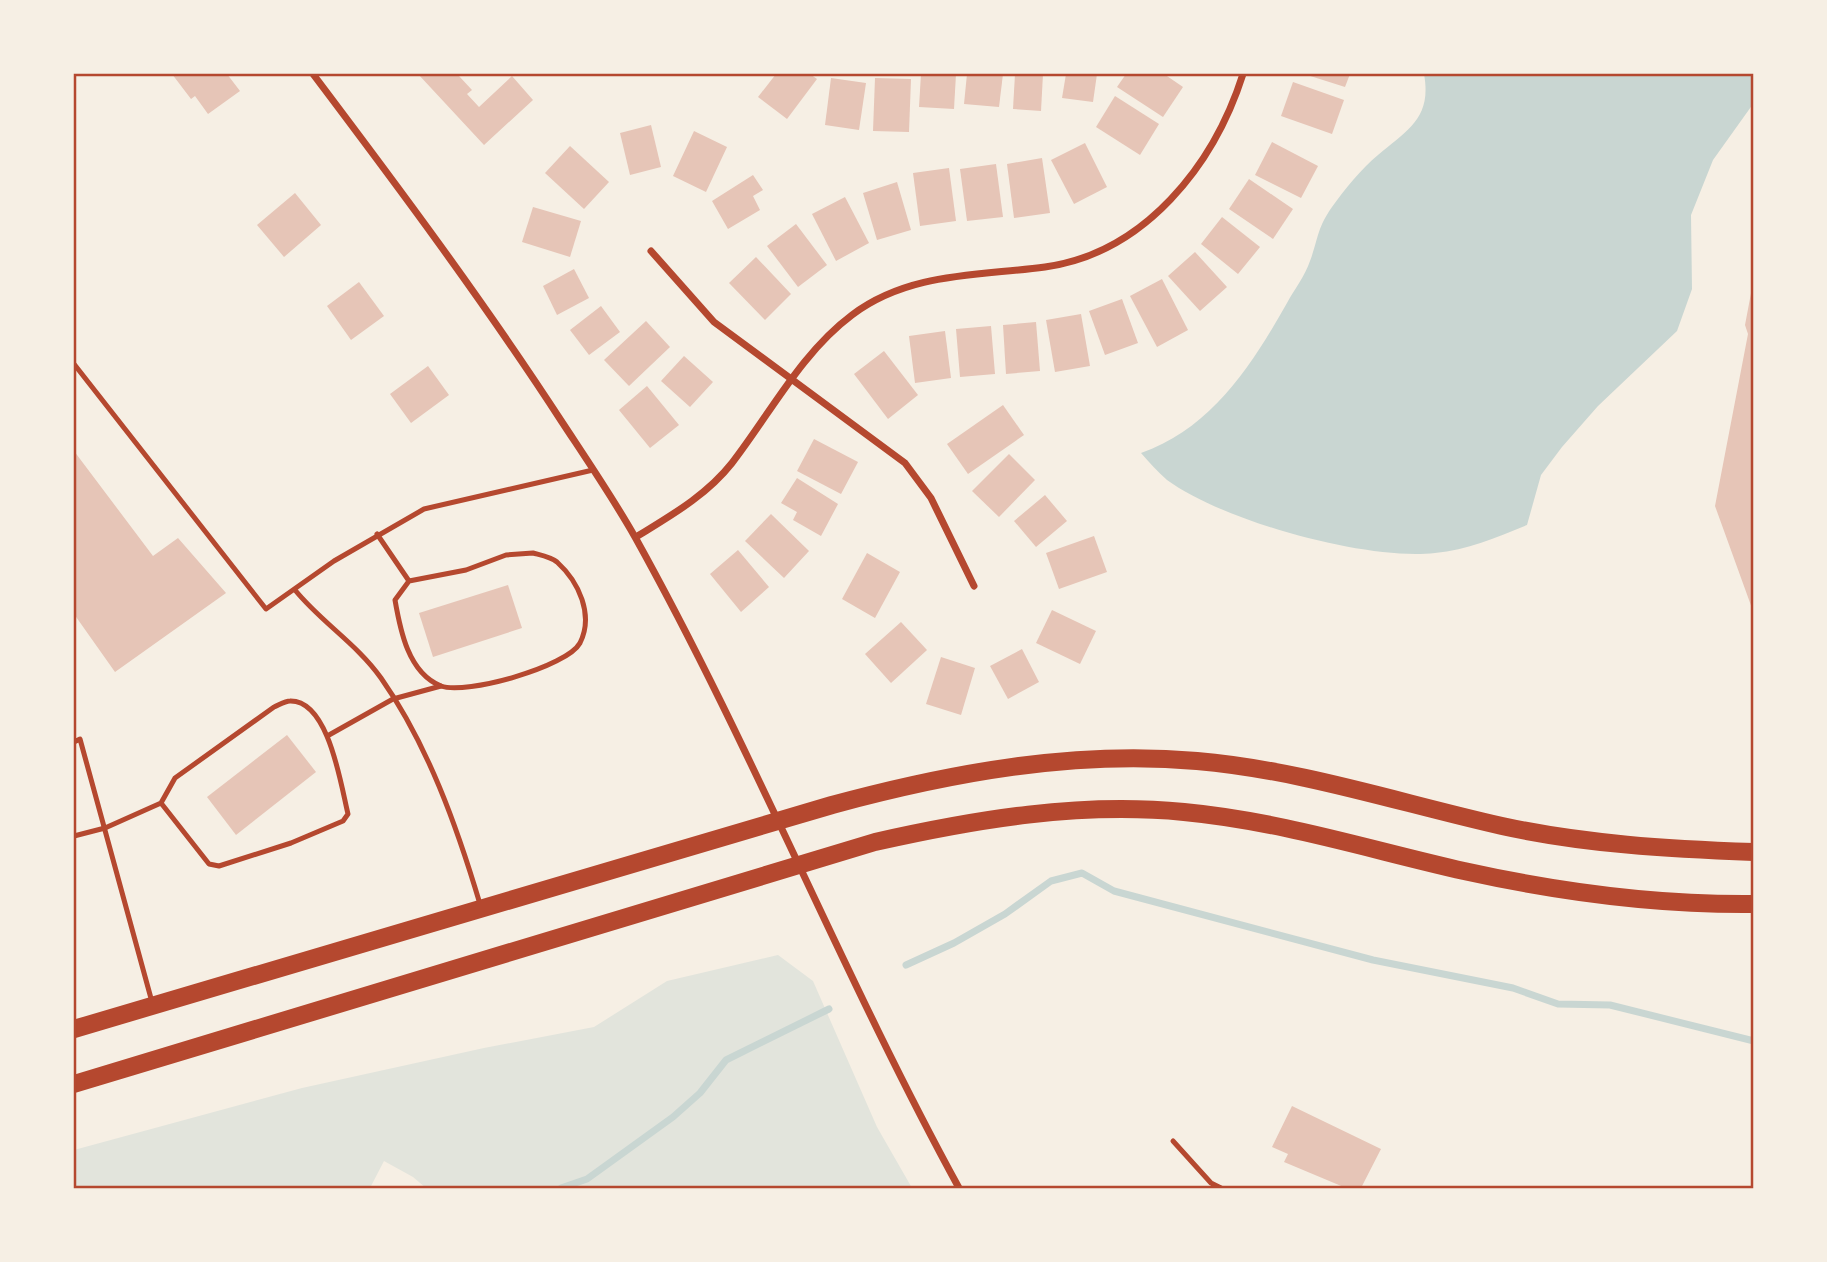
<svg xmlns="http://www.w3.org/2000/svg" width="1827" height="1262" font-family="'Zilla Slab',serif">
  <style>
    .green { fill: #e2e4dc }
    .water { fill: #c9d6d2 }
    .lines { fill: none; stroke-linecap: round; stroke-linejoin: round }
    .stream { stroke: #c9d6d2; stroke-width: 7 }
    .building { fill: #e6c5b7 }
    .service { stroke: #b5482f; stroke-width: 5 }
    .minor { stroke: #b5482f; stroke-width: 7 }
    .primary { stroke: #b5482f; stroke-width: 18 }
    .neatline { fill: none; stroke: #b5482f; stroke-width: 2.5 }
  </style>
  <rect width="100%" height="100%" fill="#f6efe4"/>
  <!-- green -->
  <path class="green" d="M 778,955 L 813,981 L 877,1127 L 912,1188 L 426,1188 L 413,1177 L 384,1161 L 370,1188 L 74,1188 L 74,1150 L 302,1088 L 484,1048 L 594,1027 L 667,981 Z"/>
  <!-- water -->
  <path class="water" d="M 1424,74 L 1753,74 L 1753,104 L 1713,160 L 1691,215 L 1692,289 L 1677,331 L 1598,406 L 1562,447 L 1541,475 L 1527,525 C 1497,537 1467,550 1435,553 C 1366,561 1223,521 1167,480 C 1158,472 1149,462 1141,453 C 1211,429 1252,365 1287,303 C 1294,290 1305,276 1310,261 C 1318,240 1317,228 1332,207 C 1344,190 1362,168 1378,155 C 1408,130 1432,118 1424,74 Z"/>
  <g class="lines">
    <!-- stream -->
    <g class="stream">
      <path d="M 906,965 L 954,943 L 1005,914 L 1051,881 L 1082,873 L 1114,891 L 1373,960 L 1513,988 L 1558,1004 L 1610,1005 L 1754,1041"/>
      <path d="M 561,1188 L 587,1179 L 673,1117 L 700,1093 L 726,1060 L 829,1009"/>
    </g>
  </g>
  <!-- building -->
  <g class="building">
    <path d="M 172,74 L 227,74 L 240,91 L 208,114 L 195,96 L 191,99 Z"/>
    <path d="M 418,74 L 462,74 L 459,76 L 472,90 L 467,94 L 479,107 L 512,76 L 533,100 L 484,145 Z"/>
    <path d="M 776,74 L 810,74 L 817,79 L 787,119 L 758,97 Z"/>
    <path d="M 921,74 L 956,74 L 954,109 L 919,107 Z"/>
    <path d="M 967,74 L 1003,74 L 999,107 L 964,104 Z"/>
    <path d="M 1015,74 L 1043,74 L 1041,111 L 1013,109 Z"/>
    <path d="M 1066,74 L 1097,74 L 1093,102 L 1062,98 Z"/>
    <path d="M 1126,74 L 1164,74 L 1183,87 L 1163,117 L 1117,87 Z"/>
    <path d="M 1304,74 L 1350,74 L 1345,87 Z"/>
    <path d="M 831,78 L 866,83 L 859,130 L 825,125 Z"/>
    <path d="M 875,78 L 911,79 L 909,132 L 873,131 Z"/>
    <path d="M 1293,82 L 1344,100 L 1332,134 L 1281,116 Z"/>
    <path d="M 1115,96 L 1159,124 L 1140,155 L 1096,127 Z"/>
    <path d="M 651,125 L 661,167 L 630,175 L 620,133 Z"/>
    <path d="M 694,131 L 727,147 L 706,192 L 673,176 Z"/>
    <path d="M 1272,142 L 1318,166 L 1301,198 L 1255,175 Z"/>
    <path d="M 1085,143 L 1107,187 L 1074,204 L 1051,160 Z"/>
    <path d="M 570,146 L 609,182 L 584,209 L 545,173 Z"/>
    <path d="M 1042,158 L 1050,213 L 1014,218 L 1007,164 Z"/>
    <path d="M 996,164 L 1003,217 L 967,221 L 960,169 Z"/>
    <path d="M 949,168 L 956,221 L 920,226 L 913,173 Z"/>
    <path d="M 753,175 L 763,190 L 753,196 L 760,210 L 728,229 L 712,201 Z"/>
    <path d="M 1249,179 L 1293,209 L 1273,239 L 1229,209 Z"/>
    <path d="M 897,182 L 911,230 L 877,240 L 863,193 Z"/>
    <path d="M 295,193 L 321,225 L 284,257 L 257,225 Z"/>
    <path d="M 845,197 L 869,243 L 836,261 L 812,214 Z"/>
    <path d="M 533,207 L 581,221 L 570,257 L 522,242 Z"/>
    <path d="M 1222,217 L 1260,247 L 1238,274 L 1201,244 Z"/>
    <path d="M 796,224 L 827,265 L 798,287 L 767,246 Z"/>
    <path d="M 1195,252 L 1227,287 L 1200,311 L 1168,276 Z"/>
    <path d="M 756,257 L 791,294 L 765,320 L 729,283 Z"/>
    <path d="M 574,269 L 589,298 L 557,315 L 543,286 Z"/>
    <path d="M 1162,279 L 1188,330 L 1157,347 L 1130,296 Z"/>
    <path d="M 359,282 L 384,316 L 351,340 L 327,306 Z"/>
    <path d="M 1752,288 L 1754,288 L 1753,611 L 1715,506 L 1748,334 L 1745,325 Z"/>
    <path d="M 1122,299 L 1138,343 L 1105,355 L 1089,311 Z"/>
    <path d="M 601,306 L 620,332 L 589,355 L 570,330 Z"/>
    <path d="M 1081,314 L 1090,366 L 1055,372 L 1046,320 Z"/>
    <path d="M 646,321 L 670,347 L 629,386 L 604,360 Z"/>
    <path d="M 1036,322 L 1040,371 L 1006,374 L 1003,325 Z"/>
    <path d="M 991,326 L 995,374 L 960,377 L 956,329 Z"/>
    <path d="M 945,331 L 951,378 L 915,383 L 909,336 Z"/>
    <path d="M 884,351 L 918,395 L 888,419 L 854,374 Z"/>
    <path d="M 684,356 L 713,382 L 690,407 L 661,381 Z"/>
    <path d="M 428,366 L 449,395 L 411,423 L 390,394 Z"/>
    <path d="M 647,386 L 679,425 L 650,448 L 619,410 Z"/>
    <path d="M 1003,405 L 1024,435 L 968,474 L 947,444 Z"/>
    <path d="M 814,439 L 858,462 L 841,494 L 797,471 Z"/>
    <path d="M 74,451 L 153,556 L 178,538 L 226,593 L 115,672 L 74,614 Z"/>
    <path d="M 1009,454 L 1035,480 L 999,517 L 972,491 Z"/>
    <path d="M 797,478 L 838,504 L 821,536 L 793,520 L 797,512 L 781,503 Z"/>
    <path d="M 1045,495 L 1067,521 L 1036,547 L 1014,521 Z"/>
    <path d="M 771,514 L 809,551 L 784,578 L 745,541 Z"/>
    <path d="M 1094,536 L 1107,572 L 1059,589 L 1046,553 Z"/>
    <path d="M 738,550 L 769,587 L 741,612 L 710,574 Z"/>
    <path d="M 867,553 L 900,572 L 875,618 L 842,599 Z"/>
    <path d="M 508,585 L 522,628 L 433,657 L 419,613 Z"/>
    <path d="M 1052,610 L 1096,631 L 1080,664 L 1036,643 Z"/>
    <path d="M 901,622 L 927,650 L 891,683 L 865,654 Z"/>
    <path d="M 1022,649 L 1039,682 L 1008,699 L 990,666 Z"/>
    <path d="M 941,657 L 975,668 L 961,715 L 926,704 Z"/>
    <path d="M 287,735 L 316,772 L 236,835 L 207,797 Z"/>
    <path d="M 1292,1106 L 1381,1149 L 1361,1188 L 1346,1188 L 1284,1162 L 1288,1154 L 1272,1147 Z"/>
  </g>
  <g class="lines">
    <!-- service -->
    <g class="service">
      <path d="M 74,364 L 266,609 L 334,561 L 424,509 L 593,470"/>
      <path d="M 377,534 L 409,581"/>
      <path d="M 533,553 C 540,555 551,557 557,562 C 579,582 594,615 580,643 C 567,667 466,695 441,686 C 408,673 400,629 395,600 L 409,581 L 466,570 L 506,555 Z"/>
      <path d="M 295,590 C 321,622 357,644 381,678 C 428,745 457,827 480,904"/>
      <path d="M 329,735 L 393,699 L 441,686"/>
      <path d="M 74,742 L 80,739 L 152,1002"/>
      <path d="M 74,836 L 105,828 L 161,803 L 175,778 L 274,707 C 279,705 285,701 290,701 C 329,700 341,786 348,814 L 343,821 L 291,843 L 219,866 L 209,864 L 161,803"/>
      <path d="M 1173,1141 L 1211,1183 L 1221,1188"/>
    </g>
    <!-- minor -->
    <g class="minor">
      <path d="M 313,74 C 399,188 484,302 562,422 C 587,460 613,498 635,537 C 753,749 843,976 959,1188"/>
      <path d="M 651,251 L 714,322 L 905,463 L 931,498 L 974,586"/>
      <path d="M 636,537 C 670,516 706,496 732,463 C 770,414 801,353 852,315 C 909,272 978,276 1045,267 C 1145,253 1214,165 1243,74"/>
    </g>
    <!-- primary -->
    <g class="primary">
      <path d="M 74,1029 L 832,805 C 950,773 1074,750 1197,761 C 1301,770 1400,803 1502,826 C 1584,844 1669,849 1754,852"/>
      <path d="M 74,1084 L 875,842 C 977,819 1079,802 1184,812 C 1280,821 1371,850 1464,871 C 1559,892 1656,905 1754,904"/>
    </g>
  </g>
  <!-- border -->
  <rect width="1827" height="1262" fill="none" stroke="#f6efe4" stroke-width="150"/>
  <rect x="75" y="75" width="1677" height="1112" class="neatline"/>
</svg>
